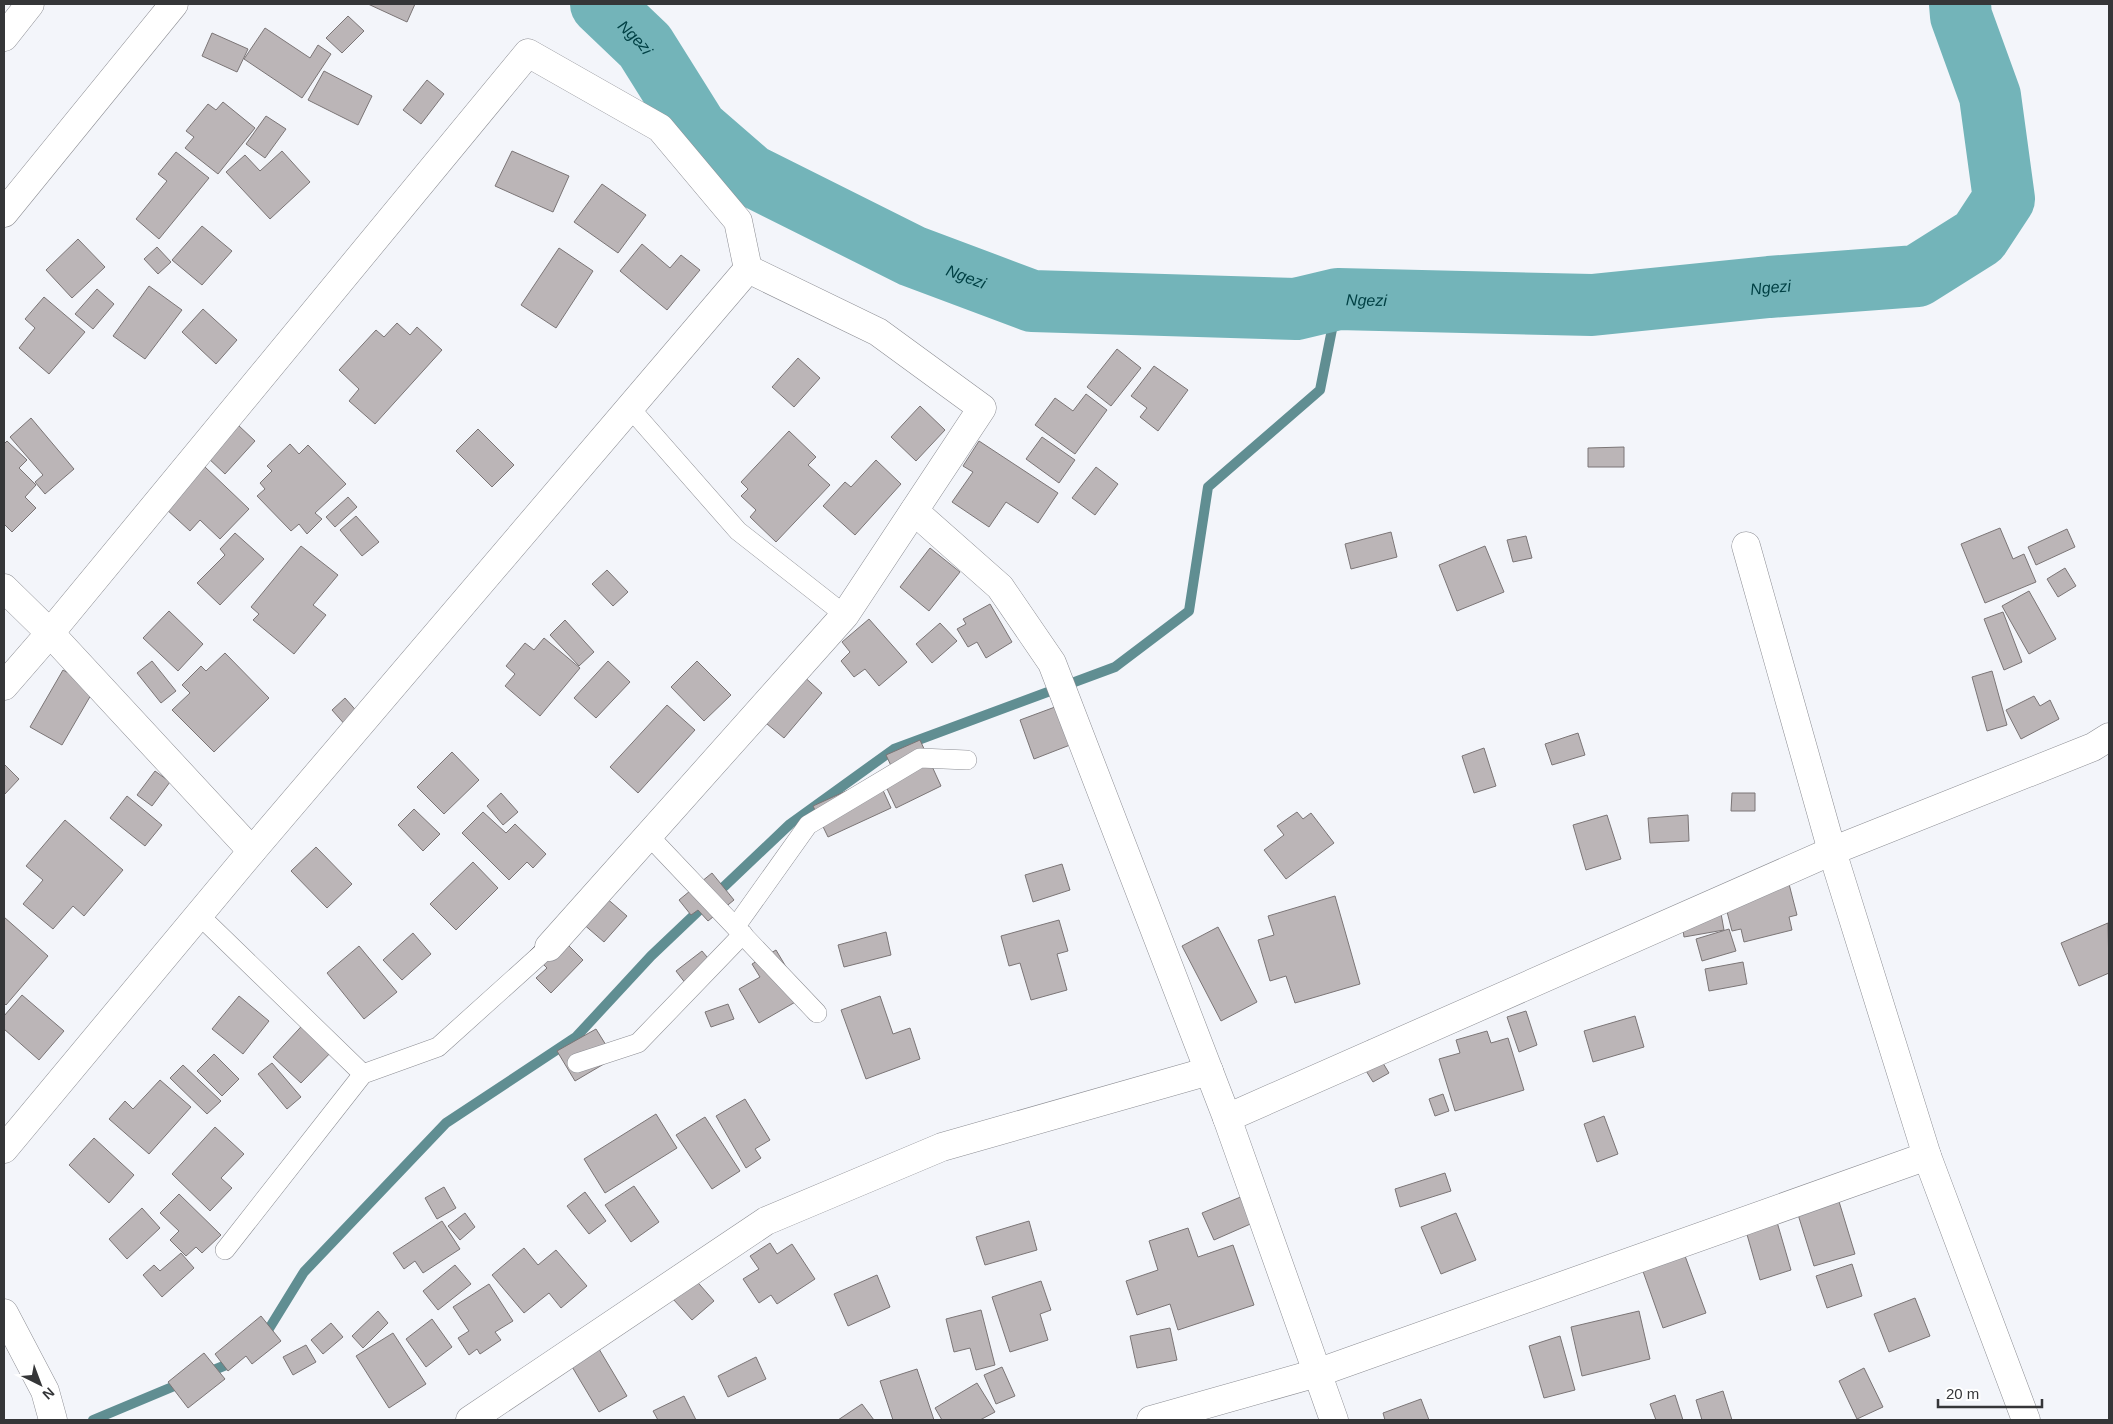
<svg xmlns="http://www.w3.org/2000/svg" width="2113" height="1424" font-family="Helvetica,sans-serif">
  <style>
    .lines { fill: none; stroke-linecap: round; stroke-linejoin: round }
    .stream { stroke: #608e92; stroke-width: 10 }
    .river { stroke: #73b4b9; stroke-width: 62 }
    .building { fill: #bbb5b7; stroke: #7b7576 }
    .lane-casing { stroke: #8c8d93; stroke-width: 20 }
    .street-casing { stroke: #8c8d93; stroke-width: 29 }
    .lane { stroke: #fff; stroke-width: 19 }
    .street { stroke: #fff; stroke-width: 28 }
    .labels { text-anchor: middle; dominant-baseline: central; stroke-width: 5; stroke-linejoin: round; paint-order: stroke }
    .water-label { font-size: 16px; font-style: italic; fill: #004044; stroke: #fff }
  </style>
  <rect width="100%" height="100%" fill="#f3f5fa"/>
  <g class="lines">
    <!-- stream -->
    <g class="stream">
      <path d="M 262,1336 L 267,1332 L 304,1272 L 446,1123 L 576,1037 L 651,956 L 790,824 L 894,749 L 1115,667 L 1189,611 L 1208,487 L 1320,390 L 1338,299"/>
      <path d="M 204,1374 L 226,1365 L 233,1359"/>
      <path d="M 93,1420 L 184,1382"/>
    </g>
    <!-- river -->
    <path class="river" id="s1" d="M 601,4 L 645,46 L 697,129 L 750,175 L 912,256 L 1032,301 L 1296,309 L 1338,299 L 1592,305 L 1769,287 L 1917,276 L 1979,237 L 2004,199 L 1990,96 L 1961,16 L 1960,4"/>
  </g>
  <!-- building -->
  <g class="building">
    <path d="M 368,4 L 415,4 L 407,22 Z"/>
    <path d="M 348,16 L 364,31 L 342,53 L 326,38 Z"/>
    <path d="M 265,28 L 310,58 L 318,45 L 331,54 L 302,98 L 244,59 Z"/>
    <path d="M 212,33 L 248,49 L 237,72 L 202,56 Z"/>
    <path d="M 324,71 L 372,96 L 358,125 L 308,100 Z"/>
    <path d="M 427,80 L 444,94 L 421,124 L 403,110 Z"/>
    <path d="M 223,102 L 255,128 L 218,174 L 185,148 L 194,137 L 186,131 L 208,104 L 216,110 Z"/>
    <path d="M 266,116 L 286,129 L 265,158 L 246,144 Z"/>
    <path d="M 282,151 L 310,182 L 270,219 L 226,172 L 245,155 L 260,171 Z"/>
    <path d="M 512,151 L 569,176 L 553,212 L 495,186 Z"/>
    <path d="M 176,152 L 209,178 L 159,239 L 136,219 L 167,181 L 158,174 Z"/>
    <path d="M 602,184 L 646,215 L 618,253 L 574,222 Z"/>
    <path d="M 202,226 L 232,251 L 202,285 L 172,260 Z"/>
    <path d="M 78,239 L 105,267 L 72,298 L 46,270 Z"/>
    <path d="M 642,244 L 670,268 L 681,255 L 700,270 L 667,310 L 620,271 Z"/>
    <path d="M 157,247 L 171,262 L 158,274 L 144,259 Z"/>
    <path d="M 559,248 L 593,271 L 556,328 L 521,305 Z"/>
    <path d="M 149,286 L 182,310 L 145,359 L 113,336 Z"/>
    <path d="M 97,289 L 114,304 L 93,329 L 75,314 Z"/>
    <path d="M 44,297 L 85,332 L 49,374 L 19,348 L 35,328 L 25,319 Z"/>
    <path d="M 203,309 L 237,340 L 216,364 L 182,332 Z"/>
    <path d="M 397,323 L 410,335 L 417,327 L 442,350 L 375,424 L 349,401 L 359,389 L 339,370 L 376,330 L 384,337 Z"/>
    <path d="M 1117,349 L 1141,368 L 1111,406 L 1087,387 Z"/>
    <path d="M 798,358 L 820,378 L 794,407 L 772,387 Z"/>
    <path d="M 1154,366 L 1188,390 L 1158,431 L 1140,417 L 1147,408 L 1131,396 Z"/>
    <path d="M 1086,394 L 1107,410 L 1075,454 L 1035,425 L 1055,398 L 1073,411 Z"/>
    <path d="M 920,406 L 945,430 L 916,461 L 891,437 Z"/>
    <path d="M 31,418 L 74,469 L 45,494 L 35,482 L 43,475 L 10,437 Z"/>
    <path d="M 238,425 L 255,441 L 225,474 L 207,457 Z"/>
    <path d="M 478,429 L 514,465 L 492,487 L 456,451 Z"/>
    <path d="M 789,431 L 816,457 L 808,465 L 830,485 L 776,542 L 750,517 L 756,510 L 741,496 L 748,489 L 741,482 Z"/>
    <path d="M 1042,437 L 1075,460 L 1059,483 L 1026,459 Z"/>
    <path d="M 7,441 L 27,460 L 19,468 L 36,485 L 25,497 L 36,508 L 12,532 L 4,524 L 4,444 Z"/>
    <path d="M 979,441 L 1058,493 L 1038,523 L 1006,502 L 989,527 L 952,502 L 973,472 L 963,466 Z"/>
    <path d="M 290,444 L 299,454 L 308,445 L 346,484 L 315,513 L 322,519 L 307,534 L 299,524 L 291,531 L 257,496 L 265,489 L 260,483 L 272,471 L 267,466 Z"/>
    <path d="M 1624,447 L 1624,467 L 1588,467 L 1588,448 Z"/>
    <path d="M 876,460 L 901,484 L 855,535 L 823,506 L 845,482 L 851,487 Z"/>
    <path d="M 205,467 L 249,509 L 220,539 L 200,520 L 190,531 L 165,508 Z"/>
    <path d="M 1096,467 L 1118,484 L 1095,515 L 1072,498 Z"/>
    <path d="M 348,497 L 357,507 L 335,527 L 326,517 Z"/>
    <path d="M 356,516 L 379,542 L 362,556 L 340,530 Z"/>
    <path d="M 2000,528 L 2013,559 L 2024,554 L 2036,582 L 1985,603 L 1961,544 Z"/>
    <path d="M 2067,529 L 2075,547 L 2036,565 L 2028,547 Z"/>
    <path d="M 1391,532 L 1397,557 L 1351,569 L 1345,544 Z"/>
    <path d="M 235,533 L 264,559 L 220,605 L 197,583 L 225,555 L 220,549 Z"/>
    <path d="M 1526,536 L 1532,558 L 1513,562 L 1507,540 Z"/>
    <path d="M 301,546 L 338,575 L 313,605 L 326,615 L 294,654 L 253,620 L 259,614 L 251,607 Z"/>
    <path d="M 1485,546 L 1504,592 L 1457,611 L 1439,565 Z"/>
    <path d="M 930,548 L 960,572 L 929,611 L 900,587 Z"/>
    <path d="M 2065,568 L 2076,586 L 2058,597 L 2047,579 Z"/>
    <path d="M 607,570 L 628,592 L 613,606 L 592,584 Z"/>
    <path d="M 2029,591 L 2056,639 L 2029,654 L 2002,606 Z"/>
    <path d="M 990,604 L 1012,642 L 986,658 L 977,642 L 968,647 L 957,629 L 966,624 L 963,619 Z"/>
    <path d="M 169,611 L 203,644 L 178,671 L 143,638 Z"/>
    <path d="M 2003,612 L 2022,662 L 2004,670 L 1984,619 Z"/>
    <path d="M 869,619 L 907,662 L 879,686 L 865,669 L 854,677 L 841,661 L 850,652 L 842,642 Z"/>
    <path d="M 565,620 L 594,652 L 579,666 L 550,635 Z"/>
    <path d="M 940,623 L 957,641 L 932,663 L 916,644 Z"/>
    <path d="M 544,638 L 580,668 L 540,716 L 505,686 L 515,674 L 506,666 L 525,643 L 534,650 Z"/>
    <path d="M 225,653 L 269,698 L 214,752 L 172,710 L 190,693 L 182,685 L 201,666 L 206,671 Z"/>
    <path d="M 152,661 L 176,691 L 161,703 L 137,673 Z"/>
    <path d="M 608,661 L 630,682 L 596,718 L 574,698 Z"/>
    <path d="M 697,661 L 731,695 L 704,721 L 671,687 Z"/>
    <path d="M 63,670 L 95,688 L 62,745 L 30,727 Z"/>
    <path d="M 1992,671 L 2007,725 L 1987,731 L 1972,677 Z"/>
    <path d="M 800,673 L 822,693 L 784,738 L 761,719 Z"/>
    <path d="M 2034,696 L 2040,706 L 2050,700 L 2059,719 L 2021,739 L 2006,710 Z"/>
    <path d="M 345,698 L 360,715 L 347,727 L 332,710 Z"/>
    <path d="M 667,705 L 695,730 L 638,793 L 610,767 Z"/>
    <path d="M 1055,707 L 1070,745 L 1034,759 L 1020,720 Z"/>
    <path d="M 1578,733 L 1585,755 L 1552,765 L 1545,744 Z"/>
    <path d="M 920,740 L 941,786 L 896,808 L 882,778 L 894,772 L 886,755 Z"/>
    <path d="M 1484,748 L 1496,786 L 1474,793 L 1462,756 Z"/>
    <path d="M 452,752 L 479,780 L 444,814 L 417,787 Z"/>
    <path d="M 4,764 L 19,779 L 4,795 Z"/>
    <path d="M 155,771 L 170,782 L 152,806 L 137,795 Z"/>
    <path d="M 877,777 L 891,808 L 828,837 L 813,806 Z"/>
    <path d="M 501,793 L 518,812 L 503,825 L 487,806 Z"/>
    <path d="M 1732,793 L 1755,793 L 1755,811 L 1731,811 Z"/>
    <path d="M 127,796 L 162,825 L 145,846 L 110,818 Z"/>
    <path d="M 414,809 L 440,834 L 423,851 L 398,825 Z"/>
    <path d="M 483,812 L 506,833 L 515,824 L 546,854 L 533,868 L 527,862 L 509,880 L 462,833 Z"/>
    <path d="M 1297,812 L 1303,819 L 1311,813 L 1334,843 L 1286,879 L 1264,850 L 1284,835 L 1277,826 Z"/>
    <path d="M 1607,815 L 1621,859 L 1586,870 L 1573,825 Z"/>
    <path d="M 1688,815 L 1689,841 L 1650,843 L 1648,818 Z"/>
    <path d="M 65,820 L 123,870 L 84,916 L 73,906 L 53,929 L 23,904 L 43,880 L 26,866 Z"/>
    <path d="M 316,847 L 352,884 L 327,908 L 291,871 Z"/>
    <path d="M 473,862 L 498,888 L 456,930 L 430,904 Z"/>
    <path d="M 1062,864 L 1070,890 L 1033,902 L 1025,875 Z"/>
    <path d="M 712,873 L 734,900 L 708,921 L 698,910 L 691,915 L 679,900 Z"/>
    <path d="M 1789,884 L 1797,915 L 1789,917 L 1792,930 L 1744,942 L 1741,929 L 1732,931 L 1724,900 Z"/>
    <path d="M 597,890 L 627,916 L 604,942 L 574,916 Z"/>
    <path d="M 1335,896 L 1360,984 L 1295,1003 L 1286,976 L 1270,981 L 1258,940 L 1274,935 L 1268,916 Z"/>
    <path d="M 1720,908 L 1724,930 L 1684,937 L 1681,915 Z"/>
    <path d="M 4,917 L 48,956 L 6,1005 L 4,1003 Z"/>
    <path d="M 1059,920 L 1068,951 L 1057,954 L 1067,990 L 1031,1000 L 1020,963 L 1009,966 L 1001,936 Z"/>
    <path d="M 2108,923 L 2109,973 L 2079,986 L 2061,943 Z"/>
    <path d="M 1218,927 L 1257,1002 L 1221,1021 L 1182,946 Z"/>
    <path d="M 552,929 L 583,960 L 551,993 L 536,978 L 547,968 L 530,951 Z"/>
    <path d="M 1729,929 L 1736,951 L 1702,961 L 1696,939 Z"/>
    <path d="M 886,932 L 891,955 L 844,967 L 838,945 Z"/>
    <path d="M 413,933 L 431,954 L 402,980 L 383,960 Z"/>
    <path d="M 359,946 L 397,992 L 364,1019 L 327,973 Z"/>
    <path d="M 776,950 L 804,997 L 759,1023 L 739,989 L 760,977 L 752,964 Z"/>
    <path d="M 702,951 L 712,963 L 686,984 L 676,971 Z"/>
    <path d="M 1743,962 L 1747,984 L 1709,991 L 1705,969 Z"/>
    <path d="M 22,995 L 64,1031 L 39,1060 L 4,1029 L 4,1016 Z"/>
    <path d="M 239,996 L 269,1021 L 243,1054 L 212,1029 Z"/>
    <path d="M 880,996 L 893,1034 L 910,1028 L 920,1059 L 866,1079 L 841,1010 Z"/>
    <path d="M 728,1004 L 734,1019 L 711,1027 L 705,1012 Z"/>
    <path d="M 1526,1011 L 1537,1045 L 1519,1052 L 1507,1017 Z"/>
    <path d="M 311,1016 L 340,1043 L 301,1083 L 273,1057 Z"/>
    <path d="M 1635,1016 L 1644,1047 L 1593,1062 L 1584,1031 Z"/>
    <path d="M 596,1029 L 614,1058 L 575,1081 L 557,1051 Z"/>
    <path d="M 1487,1031 L 1491,1043 L 1508,1038 L 1524,1090 L 1455,1111 L 1439,1059 L 1460,1053 L 1456,1040 Z"/>
    <path d="M 1369,1040 L 1389,1073 L 1373,1082 L 1353,1050 Z"/>
    <path d="M 214,1054 L 239,1079 L 222,1096 L 197,1071 Z"/>
    <path d="M 272,1063 L 301,1097 L 287,1109 L 258,1074 Z"/>
    <path d="M 183,1065 L 221,1101 L 207,1114 L 170,1078 Z"/>
    <path d="M 160,1080 L 191,1107 L 149,1154 L 109,1119 L 125,1101 L 133,1109 Z"/>
    <path d="M 1443,1094 L 1449,1111 L 1435,1116 L 1429,1099 Z"/>
    <path d="M 745,1099 L 770,1140 L 755,1149 L 761,1158 L 746,1168 L 716,1116 Z"/>
    <path d="M 656,1114 L 677,1148 L 605,1193 L 584,1159 Z"/>
    <path d="M 1604,1116 L 1618,1154 L 1597,1162 L 1584,1124 Z"/>
    <path d="M 705,1117 L 740,1171 L 712,1189 L 676,1135 Z"/>
    <path d="M 215,1127 L 244,1154 L 221,1178 L 232,1188 L 210,1211 L 172,1174 Z"/>
    <path d="M 94,1138 L 134,1175 L 109,1203 L 69,1165 Z"/>
    <path d="M 1445,1173 L 1451,1191 L 1400,1207 L 1395,1189 Z"/>
    <path d="M 634,1186 L 659,1222 L 631,1242 L 605,1205 Z"/>
    <path d="M 444,1187 L 456,1208 L 437,1219 L 425,1198 Z"/>
    <path d="M 585,1192 L 606,1221 L 589,1234 L 567,1206 Z"/>
    <path d="M 179,1194 L 221,1235 L 202,1253 L 196,1247 L 186,1256 L 170,1240 L 179,1231 L 160,1213 Z"/>
    <path d="M 1837,1195 L 1855,1254 L 1814,1266 L 1796,1208 Z"/>
    <path d="M 1243,1196 L 1255,1222 L 1214,1240 L 1202,1213 Z"/>
    <path d="M 142,1208 L 160,1228 L 127,1259 L 109,1239 Z"/>
    <path d="M 465,1213 L 475,1227 L 460,1240 L 448,1226 Z"/>
    <path d="M 1456,1213 L 1476,1260 L 1441,1274 L 1421,1227 Z"/>
    <path d="M 442,1221 L 460,1249 L 423,1273 L 415,1261 L 404,1269 L 393,1253 Z"/>
    <path d="M 1029,1221 L 1037,1250 L 985,1265 L 976,1237 Z"/>
    <path d="M 1777,1222 L 1791,1270 L 1760,1280 L 1746,1231 Z"/>
    <path d="M 1188,1228 L 1198,1257 L 1233,1245 L 1254,1305 L 1178,1330 L 1170,1304 L 1137,1315 L 1126,1281 L 1158,1270 L 1149,1241 Z"/>
    <path d="M 770,1243 L 777,1254 L 792,1244 L 815,1279 L 777,1304 L 771,1295 L 759,1303 L 743,1279 L 759,1269 L 750,1256 Z"/>
    <path d="M 1681,1245 L 1706,1313 L 1663,1328 L 1639,1260 Z"/>
    <path d="M 524,1248 L 538,1265 L 556,1250 L 587,1286 L 561,1308 L 549,1293 L 524,1313 L 492,1275 Z"/>
    <path d="M 181,1253 L 194,1268 L 162,1297 L 143,1275 L 154,1265 L 160,1271 Z"/>
    <path d="M 1852,1264 L 1862,1296 L 1827,1308 L 1816,1276 Z"/>
    <path d="M 455,1265 L 471,1284 L 438,1310 L 423,1291 Z"/>
    <path d="M 686,1269 L 714,1301 L 692,1320 L 664,1289 Z"/>
    <path d="M 877,1275 L 890,1307 L 848,1326 L 834,1294 Z"/>
    <path d="M 1041,1281 L 1051,1310 L 1040,1314 L 1048,1340 L 1010,1352 L 992,1297 Z"/>
    <path d="M 489,1284 L 513,1321 L 495,1332 L 501,1340 L 480,1354 L 477,1349 L 469,1355 L 458,1338 L 469,1331 L 453,1307 Z"/>
    <path d="M 1915,1298 L 1930,1336 L 1889,1352 L 1874,1314 Z"/>
    <path d="M 981,1310 L 995,1365 L 976,1370 L 970,1348 L 954,1352 L 946,1319 Z"/>
    <path d="M 378,1311 L 388,1323 L 363,1348 L 352,1336 Z"/>
    <path d="M 1639,1311 L 1650,1359 L 1582,1376 L 1571,1327 Z"/>
    <path d="M 261,1316 L 281,1341 L 252,1364 L 246,1356 L 228,1371 L 215,1354 Z"/>
    <path d="M 432,1319 L 452,1347 L 426,1367 L 406,1339 Z"/>
    <path d="M 331,1323 L 343,1337 L 323,1354 L 311,1340 Z"/>
    <path d="M 1170,1328 L 1177,1360 L 1137,1368 L 1130,1336 Z"/>
    <path d="M 393,1333 L 426,1384 L 389,1408 L 356,1356 Z"/>
    <path d="M 1560,1336 L 1575,1390 L 1544,1398 L 1529,1346 Z"/>
    <path d="M 306,1345 L 316,1362 L 293,1375 L 283,1357 Z"/>
    <path d="M 599,1349 L 627,1396 L 599,1412 L 571,1365 Z"/>
    <path d="M 204,1353 L 225,1379 L 188,1408 L 168,1382 Z"/>
    <path d="M 756,1357 L 766,1379 L 728,1397 L 718,1376 Z"/>
    <path d="M 1002,1367 L 1015,1396 L 996,1404 L 984,1375 Z"/>
    <path d="M 1864,1368 L 1883,1407 L 1857,1419 L 1839,1381 Z"/>
    <path d="M 917,1369 L 934,1420 L 893,1420 L 880,1381 Z"/>
    <path d="M 977,1383 L 995,1412 L 980,1420 L 942,1420 L 935,1408 Z"/>
    <path d="M 1723,1391 L 1732,1420 L 1702,1420 L 1696,1400 Z"/>
    <path d="M 1675,1395 L 1683,1420 L 1656,1420 L 1650,1404 Z"/>
    <path d="M 684,1396 L 696,1420 L 658,1420 L 653,1411 Z"/>
    <path d="M 1421,1399 L 1429,1420 L 1385,1420 L 1383,1413 Z"/>
    <path d="M 862,1404 L 874,1420 L 838,1420 Z"/>
  </g>
  <g class="lines">
    <!-- lane casing -->
    <g class="lane-casing">
      <g id="lane">
        <path d="M 630,408 L 738,531 L 845,615"/>
        <path d="M 649,836 L 817,1013"/>
        <path d="M 199,915 L 363,1074"/>
        <path d="M 736,926 L 808,825 L 920,758 L 967,760"/>
        <path d="M 577,1063 L 638,1043 L 743,934"/>
        <path d="M 225,1250 L 363,1074 L 438,1047 L 549,947"/>
      </g>
    </g>
    <!-- street casing -->
    <g class="street-casing">
      <g id="street">
        <path d="M 4,37 L 30,4"/>
        <path d="M 4,213 L 174,4"/>
        <path d="M 914,511 L 1000,587 L 1052,663 L 1227,1118 L 1334,1420"/>
        <path d="M 1746,546 L 1832,851 L 1927,1156 L 2026,1420"/>
        <path d="M 4,588 L 50,633 L 252,851"/>
        <path d="M 4,686 L 50,633 L 528,53 L 660,128 L 738,221 L 748,269"/>
        <path d="M 549,947 L 845,615 L 982,408 L 878,332 L 748,269"/>
        <path d="M 1227,1118 L 1832,851 L 2093,747 L 2109,737"/>
        <path d="M 4,1149 L 252,851 L 748,269"/>
        <path d="M 4,1313 L 45,1391 L 53,1420"/>
        <path d="M 470,1420 L 766,1221 L 942,1147 L 1209,1071"/>
        <path d="M 1151,1420 L 1317,1373 L 1927,1156"/>
      </g>
    </g>
    <!-- lane -->
    <use href="#lane" class="lane"/>
    <!-- street -->
    <use href="#street" class="street"/>
  </g>
  <g class="labels">
    <!-- water labels -->
    <g class="water-label">
      <text stroke="none"><textPath href="#s1" startOffset="48">Ngezi</textPath></text>
      <text stroke="none"><textPath href="#s1" startOffset="468">Ngezi</textPath></text>
      <text stroke="none"><textPath href="#s1" startOffset="1279">Ngezi</textPath></text>
      <text stroke="none"><textPath href="#s1" startOffset="874">Ngezi</textPath></text>
    </g>
  </g>
  <!-- border -->
  <rect width="2113" height="1424" fill="none" stroke="#353638" stroke-width="10"/>
  <!-- north arrow -->
  <g transform="translate(40 1384) rotate(138)" stroke="#ffffff" stroke-width="4" paint-order="stroke">
  <path d="M0-4L9 19L0 12L-9 19Z" fill="#353638"/>
  <text y="-8" font-size="14" font-weight="bold" text-anchor="middle" fill="#353638">N</text>
  </g>
  <!-- scale -->
  <path d="M1938 1399v8h104v-8" fill="none" stroke="#353638" stroke-width="2.5"/>
  <text x="1946" y="1399" font-size="15" fill="#353638" stroke="#ffffff" stroke-width="4" paint-order="stroke">20 m</text>
</svg>
